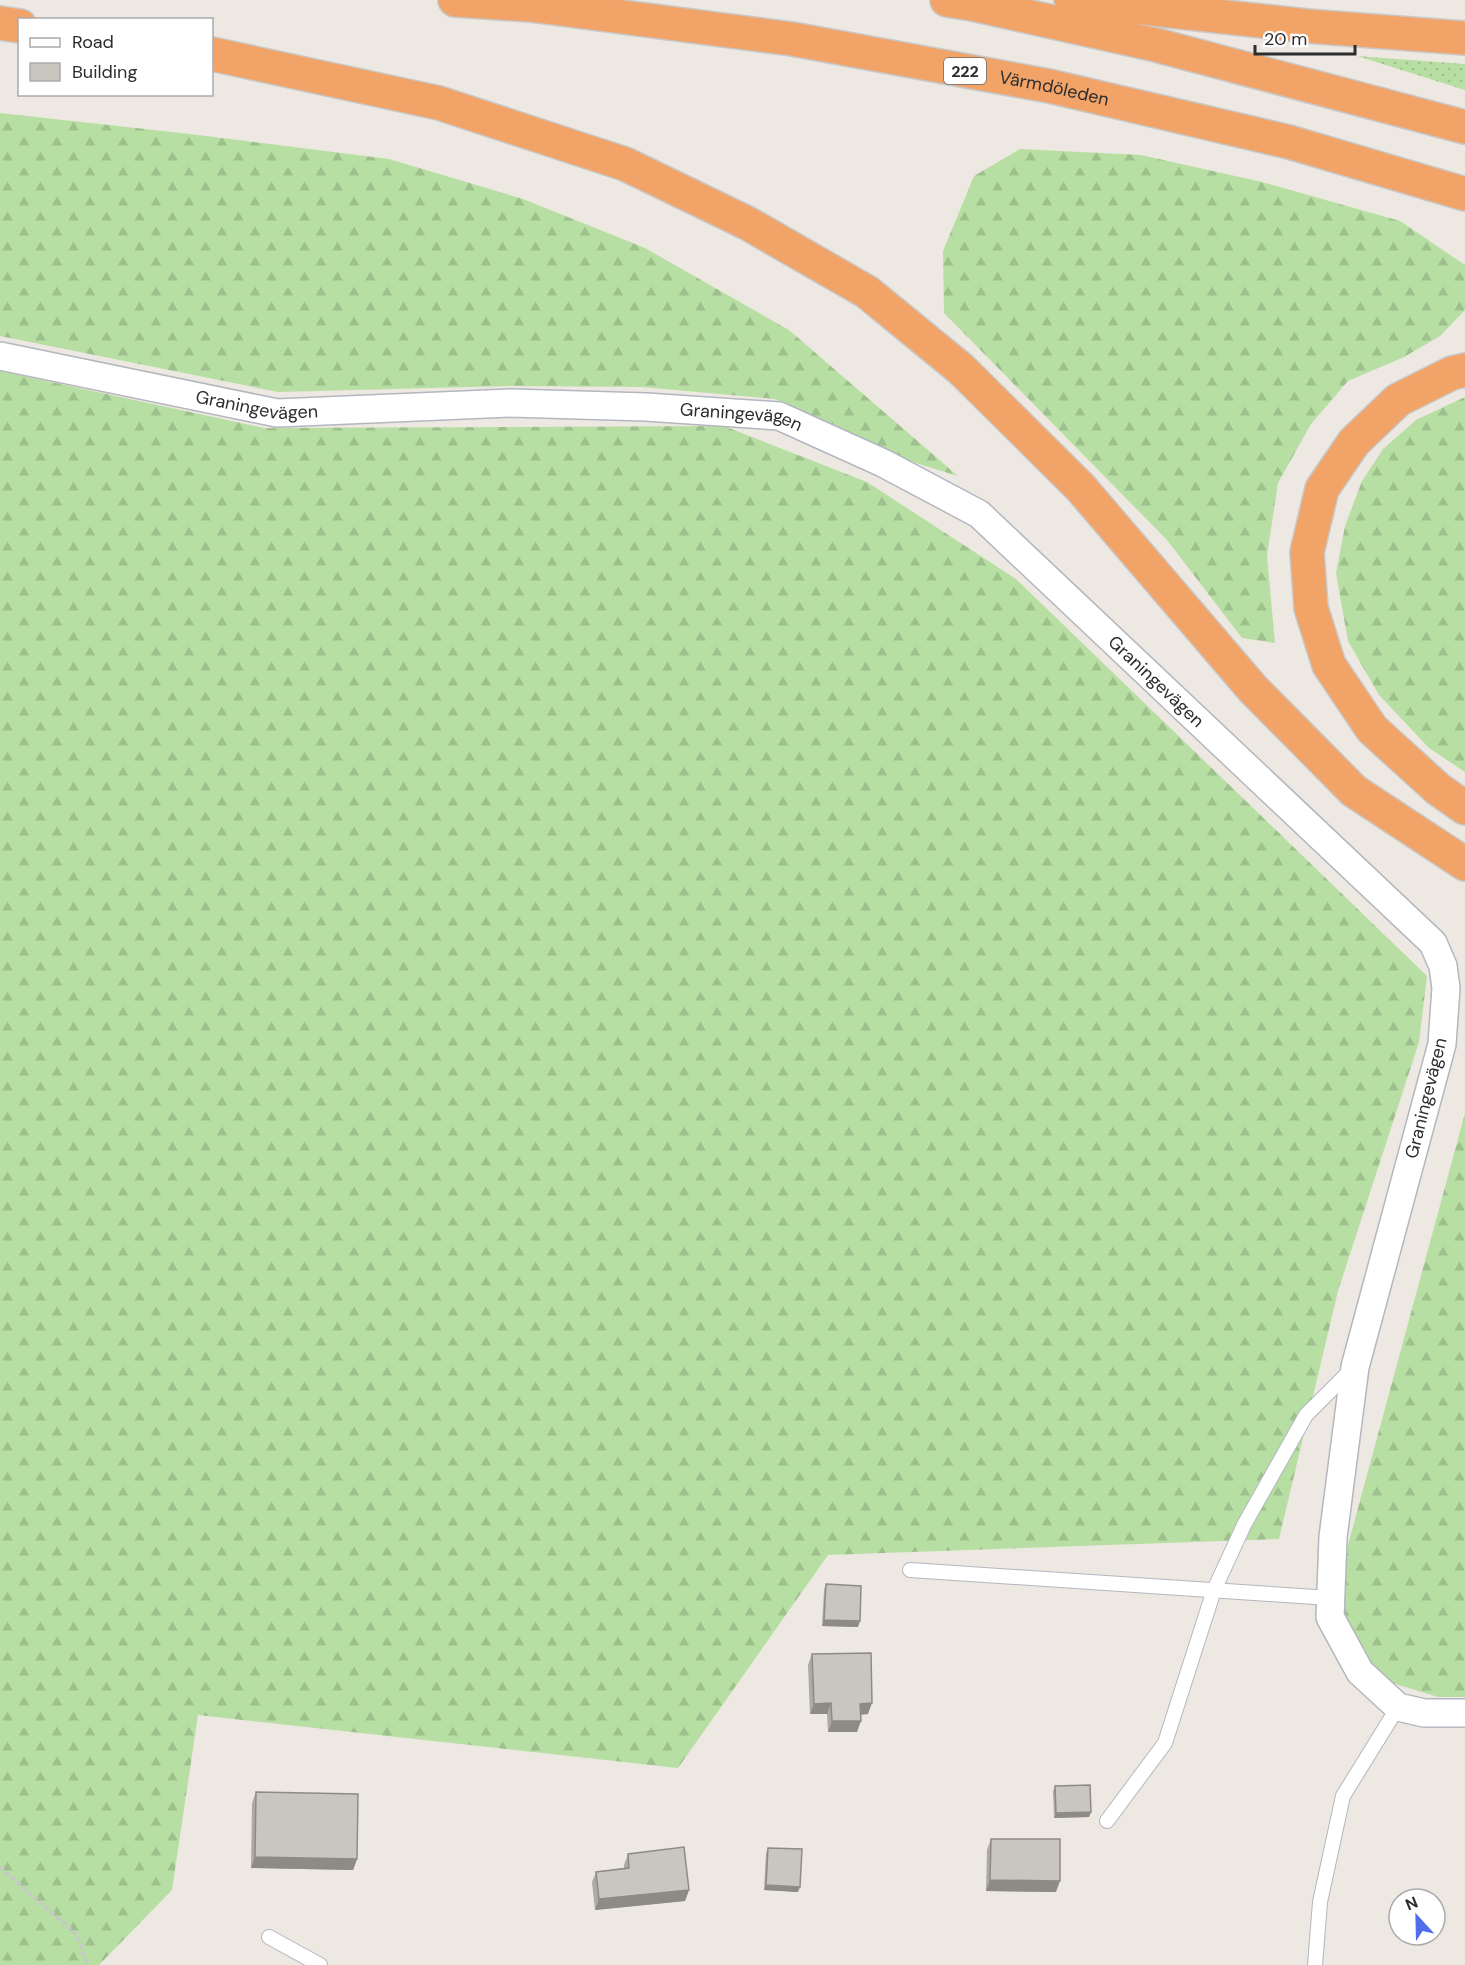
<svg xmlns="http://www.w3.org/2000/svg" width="1465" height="1965" font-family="'DM Sans',sans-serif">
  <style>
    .grass { fill: url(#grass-dots) }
    .forest { fill: url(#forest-firs) }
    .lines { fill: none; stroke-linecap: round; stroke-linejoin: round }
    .lane-casing { stroke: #b4b7bf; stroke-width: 16 }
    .street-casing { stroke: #b4b7bf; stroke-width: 30 }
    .highway-casing { stroke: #c8c8c8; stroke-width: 36 }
    .path { stroke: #c8c8c8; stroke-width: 4; stroke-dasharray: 4.5 3; stroke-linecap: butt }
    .lane { stroke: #fff; stroke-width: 14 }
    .street { stroke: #fff; stroke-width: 27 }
    .highway { stroke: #f2a368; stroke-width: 33 }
    .wall { fill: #adaaa4 }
    .shaded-wall { fill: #8d8b86 }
    .building { fill: #c9c6bf; stroke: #8d8b86; stroke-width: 1.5 }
    .labels { text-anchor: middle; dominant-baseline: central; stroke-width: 5; stroke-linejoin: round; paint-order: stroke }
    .shield { fill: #fff; stroke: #6c6c6c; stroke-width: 1.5 }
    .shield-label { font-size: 16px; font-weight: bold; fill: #2d2d2d }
    .street-label { font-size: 18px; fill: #2d2d2d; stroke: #fff }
  </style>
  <defs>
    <pattern id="grass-dots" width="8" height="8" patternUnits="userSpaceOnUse" patternTransform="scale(1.5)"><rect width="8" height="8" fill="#b8dfa3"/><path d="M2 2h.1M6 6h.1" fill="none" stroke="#9ec08d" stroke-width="1.8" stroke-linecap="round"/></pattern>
    <pattern id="forest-firs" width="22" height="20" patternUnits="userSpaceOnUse" patternTransform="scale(1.5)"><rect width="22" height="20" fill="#b8dfa3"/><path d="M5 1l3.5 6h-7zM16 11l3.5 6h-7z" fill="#9ec08d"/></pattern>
  </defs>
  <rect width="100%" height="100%" fill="#ede8e1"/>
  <!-- grass -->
  <path class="grass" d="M 1357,56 L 1465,64 L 1465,90 Z"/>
  <!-- forest -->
  <g class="forest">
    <path d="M 0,113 L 190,134 L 389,159 L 523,199 L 645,248 L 789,330 L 958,476 L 890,455 L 775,399 L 642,387 L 512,386 L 278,392 L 0,336 Z"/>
    <path d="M 1020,149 L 1141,155 L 1262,182 L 1400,221 L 1465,265 L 1465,310 L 1440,336 L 1404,357 L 1348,381 L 1311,424 L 1278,483 L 1267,556 L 1275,643 L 1242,638 L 1167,540 L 944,313 L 943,251 L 974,176 Z"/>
    <path d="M 0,371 L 264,428 L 724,426 L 867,482 L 1016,579 L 1427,976 L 1419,1042 L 1338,1291 L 1279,1539 L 828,1555 L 678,1768 L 198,1715 L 172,1890 L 99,1965 L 0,1965 Z"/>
    <path d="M 1465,397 L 1465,772 L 1429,748 L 1379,695 L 1348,641 L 1336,573 L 1345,526 L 1362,481 L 1383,449 L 1416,420 Z"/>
    <path d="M 1465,1113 L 1465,1697 L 1438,1697 L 1379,1679 L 1341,1607 L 1348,1545 Z"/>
  </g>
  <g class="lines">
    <!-- lane casing -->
    <g class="lane-casing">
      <g id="lane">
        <path d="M 910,1570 L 1330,1598"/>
        <path d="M 1107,1821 L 1165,1743 L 1214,1590 L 1244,1525 L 1306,1415 L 1351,1370"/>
        <path d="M 269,1937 L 320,1965"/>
        <path d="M 1315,1965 L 1320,1902 L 1343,1796 L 1398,1707"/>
      </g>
    </g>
    <!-- street casing -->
    <g class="street-casing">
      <g id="street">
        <path id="s1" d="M 0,356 L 277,413 L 511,403 L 646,407 L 779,416 L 883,463 L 979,514 L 1433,943 L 1443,966 L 1446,988 L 1442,1044 L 1355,1367 L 1333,1537 L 1330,1617 L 1360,1672 L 1398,1707 L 1424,1713 L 1465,1713"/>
      </g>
    </g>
    <!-- highway casing -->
    <g class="highway-casing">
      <g id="highway">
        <path id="s2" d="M 455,0 L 530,5 L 792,39 L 1049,86 L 1289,142 L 1465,194"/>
        <path d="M 947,0 L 972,4 L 1156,45 L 1465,127"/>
        <path d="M 1071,0 L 1307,26 L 1465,38"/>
        <path d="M 0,23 L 20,26"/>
        <path d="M 212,54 L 439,103 L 625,164 L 747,223 L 867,292 L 961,369 L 1080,487 L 1253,689 L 1354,791 L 1465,864"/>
        <path d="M 1465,370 L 1452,373 L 1398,400 L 1354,442 L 1322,489 L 1307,552 L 1311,608 L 1329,665 L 1372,729 L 1438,789 L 1465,808"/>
      </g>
    </g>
    <!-- path -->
    <path class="path" d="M 0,1867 L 77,1935 L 86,1961 L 83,1965"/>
    <!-- lane -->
    <use href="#lane" class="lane"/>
    <!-- street -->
    <use href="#street" class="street"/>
    <!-- highway -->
    <use href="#highway" class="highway"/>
  </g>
  <!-- wall -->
  <g class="wall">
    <path d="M 826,1584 L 858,1627 L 822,1626 L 824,1590 Z"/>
    <path d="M 812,1654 L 868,1714 L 860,1715 L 857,1732 L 828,1732 L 827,1714 L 810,1714 L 808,1665 Z"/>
    <path d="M 1055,1786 L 1091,1812 L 1089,1817 L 1054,1818 L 1053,1791 Z"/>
    <path d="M 256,1792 L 357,1859 L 353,1870 L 251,1868 L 252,1803 Z"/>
    <path d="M 991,1839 L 1056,1892 L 986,1891 L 987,1850 Z"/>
    <path d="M 768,1848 L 798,1892 L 764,1890 L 766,1853 Z"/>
    <path d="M 628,1854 L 689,1890 L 685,1901 L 595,1910 L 592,1882 L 596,1872 L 624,1868 L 624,1865 Z"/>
  </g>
  <!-- shaded-wall -->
  <g class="shaded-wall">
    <path d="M 824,1620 L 860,1621 L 858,1627 L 822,1626 Z"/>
    <path d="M 831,1703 L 827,1714 L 810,1714 L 814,1704 Z"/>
    <path d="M 872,1703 L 868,1714 L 856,1715 L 860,1704 Z"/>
    <path d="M 832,1721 L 861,1721 L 857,1732 L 828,1732 Z"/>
    <path d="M 1091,1812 L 1089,1817 L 1054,1818 L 1056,1813 Z"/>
    <path d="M 255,1857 L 357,1859 L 353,1870 L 251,1868 Z"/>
    <path d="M 990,1880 L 1060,1881 L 1056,1892 L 986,1891 Z"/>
    <path d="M 766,1885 L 800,1887 L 798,1892 L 764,1890 Z"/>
    <path d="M 689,1890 L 685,1901 L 595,1910 L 599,1899 Z"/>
  </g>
  <!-- building -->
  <g class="building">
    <path d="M 826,1584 L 861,1586 L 860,1621 L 824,1620 Z"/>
    <path d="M 871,1653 L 872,1703 L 860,1704 L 861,1721 L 832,1721 L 831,1703 L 814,1704 L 812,1654 Z"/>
    <path d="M 1090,1785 L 1091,1812 L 1056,1813 L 1055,1786 Z"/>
    <path d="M 256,1792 L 358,1794 L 357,1859 L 255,1857 Z"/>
    <path d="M 991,1839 L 1060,1839 L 1060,1881 L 990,1880 Z"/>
    <path d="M 684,1847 L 689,1890 L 599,1899 L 596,1872 L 629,1868 L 628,1854 Z"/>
    <path d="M 768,1848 L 802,1849 L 800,1887 L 766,1885 Z"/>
  </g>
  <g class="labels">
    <!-- shield labels -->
    <rect class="shield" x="944" y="58" width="42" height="26" rx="4.5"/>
    <g class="shield-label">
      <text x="965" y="71">222</text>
    </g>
    <!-- street labels -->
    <g class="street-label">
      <text stroke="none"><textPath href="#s2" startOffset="606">Värmdöleden</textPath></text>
      <text stroke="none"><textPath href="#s1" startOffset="262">Graningevägen</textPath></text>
      <text stroke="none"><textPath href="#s1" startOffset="748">Graningevägen</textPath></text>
      <text stroke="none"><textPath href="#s1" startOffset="1252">Graningevägen</textPath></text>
      <text transform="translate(1426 1098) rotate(-76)">Graningevägen</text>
    </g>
  </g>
  <!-- legend -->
  <rect x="18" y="18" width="195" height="78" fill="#ffffff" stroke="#ababab" stroke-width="1.5"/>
  <rect x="30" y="38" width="30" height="9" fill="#ffffff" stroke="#ababab" stroke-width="1.5"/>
  <text x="72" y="48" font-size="18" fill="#2d2d2d">Road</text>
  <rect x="30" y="63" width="30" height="18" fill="#c9c6bf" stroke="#ababab" stroke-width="1.5"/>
  <text x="72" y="78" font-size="18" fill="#2d2d2d">Building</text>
  <!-- north arrow -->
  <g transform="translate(1417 1917) rotate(338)"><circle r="28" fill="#ffffff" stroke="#ababab" stroke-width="1.5"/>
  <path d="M0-4.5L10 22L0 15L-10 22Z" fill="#506eec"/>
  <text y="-9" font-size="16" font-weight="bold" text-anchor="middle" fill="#2d2d2d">N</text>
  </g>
  <!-- scale -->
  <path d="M1255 45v9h100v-9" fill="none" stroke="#2d2d2d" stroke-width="3"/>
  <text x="1264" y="45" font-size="18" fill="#2d2d2d" stroke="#ffffff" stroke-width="4.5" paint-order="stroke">20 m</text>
</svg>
